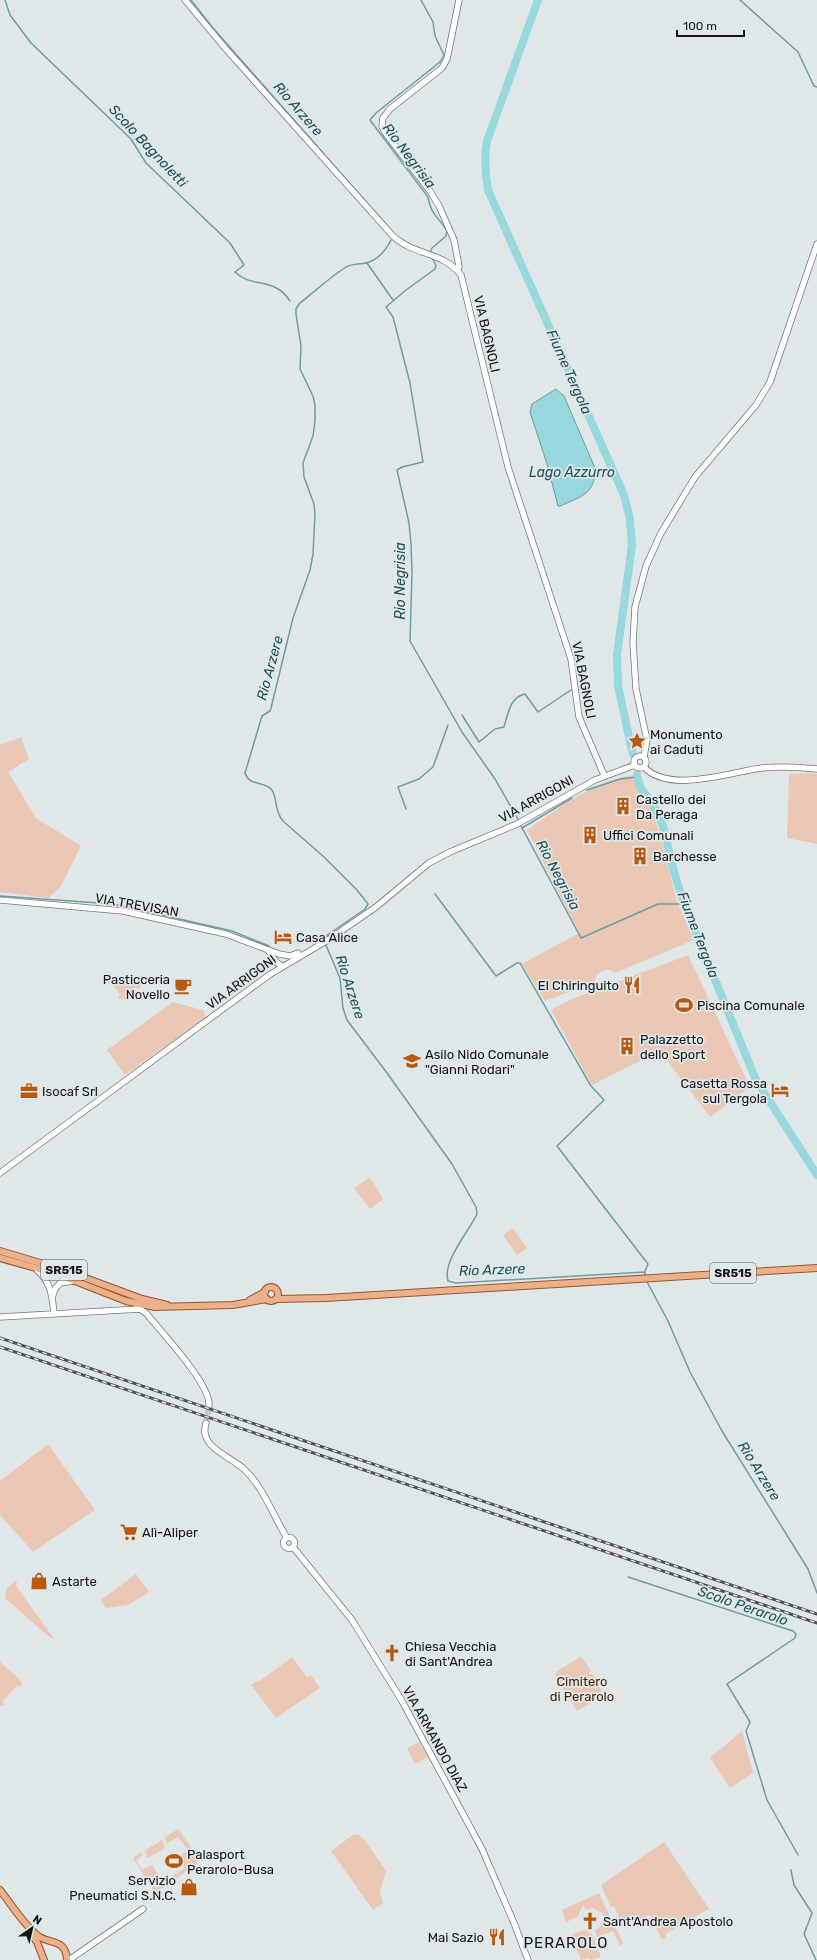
<svg xmlns="http://www.w3.org/2000/svg" width="817" height="1960" font-family="Rubik,sans-serif">
  <style>
    .green { fill: #ebc8b5 }
    .water { fill: #98d8de; stroke: #709ea2 }
    .lines { fill: none; stroke-linecap: round; stroke-linejoin: round }
    .stream { stroke: #709ea2; stroke-width: 1.5 }
    .river { stroke: #98d8de; stroke-width: 8 }
    .secondary-tunnel { stroke: #c0c8c8; stroke-width: 5.5; stroke-dasharray: 5.5 3; stroke-linecap: butt }
    .secondary-casing { stroke: #72797a; stroke-width: 7 }
    .primary-casing { stroke: #96572e; stroke-width: 8 }
    .secondary { stroke: #fff; stroke-width: 5.5 }
    .primary { stroke: #ebaf89; stroke-width: 6 }
    .rail-casing { stroke: #4e5253; stroke-width: 3 }
    .rail { stroke: #dfe7e8; stroke-width: 1.5; stroke-dasharray: 4.5; stroke-linecap: butt }
    .labels { text-anchor: middle; dominant-baseline: central; stroke-width: 3.5; stroke-linejoin: round; paint-order: stroke }
    .shield { fill: #dfe7e8; stroke: #505555; stroke-width: 1 }
    .shield-label { font-size: 12px; font-weight: bold; fill: #131616 }
    .street-label { font-size: 13px; fill: #131616; stroke: #dfe7e8 }
    .poi-label { font-size: 13px; fill: #131616; stroke: #dfe7e8; text-anchor: start }
    .park-label { font-size: 13px; fill: #491f01; stroke: #dfe7e8 }
    .water-label { font-size: 14px; font-style: italic; fill: #1c5358; stroke: #dfe7e8 }
    .quarter-label { font-size: 15px; letter-spacing: 1px; fill: #131616; stroke: #dfe7e8 }
  </style>
  <rect width="100%" height="100%" fill="#dfe7e8"/>
  <!-- green -->
  <g class="green">
    <path d="M 21,737 L 29,759 L 8,772 L 36,818 L 81,846 L 61,886 L 49,898 L 0,892 L 0,745 Z"/>
    <path d="M 805,773 L 817,774 L 817,844 L 787,838 L 789,774 Z"/>
    <path d="M 633,775 L 638,789 L 650,805 L 661,838 L 677,902 L 694,940 L 615,973 C 607,968 604,969 596,975 L 595,982 L 545,1001 L 522,964 L 579,933 L 527,830 C 560,808 593,781 633,775 Z"/>
    <path d="M 688,955 L 750,1087 L 710,1117 L 660,1051 L 592,1085 L 551,1010 L 572,999 Z"/>
    <path d="M 107,973 L 112,975 L 112,978 L 136,983 L 137,980 L 139,981 L 141,986 L 138,989 L 136,987 L 124,996 L 126,998 L 123,1000 L 119,999 L 118,997 L 120,994 L 111,982 L 109,984 L 105,979 Z"/>
    <path d="M 173,1002 L 203,1010 L 206,1018 L 125,1075 L 107,1050 Z"/>
    <path d="M 370,1177 L 383,1199 L 370,1209 L 354,1188 Z"/>
    <path d="M 513,1228 L 527,1248 L 517,1255 L 503,1235 Z"/>
    <path d="M 48,1444 L 95,1510 L 33,1552 L 0,1515 L 0,1481 Z"/>
    <path d="M 136,1574 L 149,1592 L 128,1605 L 106,1608 L 101,1600 Z"/>
    <path d="M 17,1580 L 16,1586 L 55,1640 L 47,1635 L 6,1599 C 3,1590 10,1585 17,1580 Z"/>
    <path d="M 292,1657 L 307,1677 L 311,1675 L 320,1688 L 276,1718 L 251,1685 L 259,1680 L 260,1681 Z"/>
    <path d="M 580,1657 L 582,1658 L 591,1671 L 589,1672 L 590,1675 L 592,1674 L 600,1683 L 599,1685 L 605,1699 L 599,1702 L 597,1699 L 577,1711 L 555,1675 L 556,1672 Z"/>
    <path d="M 0,1662 L 22,1682 L 21,1687 L 18,1685 L 2,1702 L 5,1705 L 2,1706 L 0,1706 Z"/>
    <path d="M 742,1731 L 753,1773 L 730,1788 L 710,1758 Z"/>
    <path d="M 419,1742 L 428,1757 L 415,1764 L 407,1748 Z"/>
    <path d="M 178,1829 L 196,1854 L 198,1862 L 196,1865 L 155,1893 L 133,1858 L 141,1852 L 143,1855 L 136,1860 L 142,1870 L 152,1865 L 163,1882 L 185,1868 L 178,1857 L 188,1850 L 178,1837 L 167,1843 L 164,1838 Z"/>
    <path d="M 357,1834 L 364,1839 L 386,1871 L 380,1891 L 383,1903 L 373,1910 L 331,1851 L 353,1835 Z"/>
    <path d="M 162,1840 L 165,1848 L 148,1858 L 144,1851 Z"/>
    <path d="M 664,1842 L 709,1909 L 665,1934 L 666,1938 L 662,1940 L 650,1915 L 623,1925 L 614,1906 L 611,1907 L 601,1885 Z"/>
    <path d="M 599,1893 L 623,1943 L 620,1946 L 613,1931 L 597,1937 L 595,1930 L 599,1928 L 604,1918 L 602,1913 L 592,1908 L 586,1910 L 583,1905 C 576,1918 583,1915 566,1922 L 562,1910 Z"/>
    <path d="M 585,1930 L 592,1934 L 601,1957 L 590,1960 L 589,1958 L 581,1960 L 571,1935 Z"/>
  </g>
  <!-- water -->
  <path class="water" d="M 556,389 L 564,396 L 595,468 C 596,494 580,497 560,506 L 558,506 L 547,464 L 530,412 L 532,404 Z"/>
  <g class="lines">
    <!-- stream -->
    <g class="stream">
      <path d="M 5,0 L 10,15 L 31,43 L 131,139 L 146,163 L 230,243 L 244,265 L 235,272 C 252,289 274,276 290,301"/>
      <path d="M 191,0 L 213,28 L 391,230"/>
      <path d="M 421,0 L 433,22 L 435,36 L 444,55 L 440,62 L 376,113 L 370,120 L 428,197 C 432,217 438,216 447,231 L 446,236 L 432,248 L 430,253"/>
      <path d="M 740,0 L 798,52 L 814,86 L 817,87"/>
      <path d="M 432,258 L 436,265 L 435,269 L 406,290 L 386,307 L 393,317 L 410,383 L 423,462 L 402,467 L 397,470 L 409,523 L 411,544 L 412,573 L 410,641 L 462,732 L 495,779 L 519,821"/>
      <path d="M 367,263 L 393,300"/>
      <path d="M 462,715 L 479,742 L 495,729 L 504,727 C 508,714 510,697 525,694 L 538,712 L 571,690"/>
      <path d="M 587,790 L 620,779 L 637,777"/>
      <path d="M 406,809 L 398,787 L 419,779 L 433,767 L 448,725"/>
      <path d="M 520,824 L 581,938 L 658,904 L 684,904"/>
      <path d="M 522,828 L 572,798"/>
      <path d="M 435,894 L 496,976 L 517,963 L 520,963 L 591,1086 L 604,1100 L 557,1146 L 648,1264 L 645,1271"/>
      <path d="M 0,896 L 113,904 L 232,931 L 269,946"/>
      <path d="M 320,940 L 365,909 L 368,904 L 357,890 L 324,857 L 283,821 C 273,809 278,796 271,789 C 263,781 249,786 245,773 L 262,716 L 270,711 L 271,708 L 293,618 L 310,570 L 313,554 L 315,514 L 314,504 L 304,477 L 303,463 L 313,436 L 315,421 L 315,405 L 313,396 L 300,369 L 301,346 L 296,314 L 296,309 L 299,304 C 314,292 328,279 343,269 C 351,263 358,265 366,263 C 378,260 386,250 391,240"/>
      <path d="M 325,943 L 340,978 L 343,1008 L 347,1020 L 387,1073 L 452,1164 L 476,1207 L 477,1214 C 470,1230 442,1261 448,1281 L 456,1283 L 645,1272 L 645,1276"/>
      <path d="M 646,1280 L 668,1321 L 690,1372 L 722,1431 L 808,1569 L 817,1593"/>
      <path d="M 628,1577 L 793,1631 L 796,1634 L 795,1638 L 727,1684 L 750,1722 L 746,1731 L 767,1800 L 798,1855"/>
      <path d="M 791,1870 L 794,1885 L 812,1913 L 804,1934 L 816,1960"/>
    </g>
    <!-- river -->
    <g class="river">
      <path d="M 538,0 L 487,141 C 484,158 485,173 488,190 L 624,495 L 630,519 L 632,545 L 617,655 L 618,686 L 633,755"/>
      <path d="M 637,774 L 640,787 L 653,804 L 663,826 L 674,872 L 684,904 L 756,1080 L 817,1175"/>
    </g>
    <!-- secondary-tunnel -->
    <path class="secondary-tunnel" d="M 206,1423 L 209,1406"/>
    <!-- secondary casing -->
    <g class="secondary-casing">
      <g id="secondary">
        <path d="M 185,0 L 225,48 L 392,235 C 413,256 443,251 461,275 L 508,467 L 571,659 L 579,717 L 604,775"/>
        <path d="M 458,270 L 459,266 L 454,240 L 439,206 L 430,191 L 384,131 L 382,126 L 383,118 L 390,109 L 442,68 L 447,59 L 459,0"/>
        <circle cx="640" cy="762" r="6"/>
        <path d="M 644,757 L 647,740 L 636,689 L 633,643 L 635,607 L 646,566 L 661,533 L 695,477 L 756,405 L 770,382 L 817,244"/>
        <path d="M 644,767 C 669,794 730,772 762,768 C 780,766 799,767 817,769"/>
        <path d="M 0,900 L 123,911 L 226,934 L 279,954 L 290,956 L 298,953"/>
        <path d="M 268,950 L 276,962 L 282,966"/>
        <path d="M 0,1173 L 269,975 L 328,940 L 376,907 L 429,863 L 450,852 L 517,824 L 595,780 L 635,765"/>
        <path d="M 36,1269 C 51,1282 52,1295 54,1313"/>
        <path d="M 53,1295 L 55,1289 L 60,1283 L 73,1281"/>
        <path d="M 0,1317 L 140,1309 L 146,1313 C 161,1332 211,1384 209,1406"/>
        <path d="M 206,1423 C 198,1448 231,1456 245,1470 C 263,1487 274,1517 287,1538"/>
        <circle cx="289" cy="1543" r="5.5"/>
        <path d="M 293,1547 L 352,1620 L 402,1701 L 482,1849 L 514,1923 L 528,1960"/>
        <path d="M 69,1960 L 143,1909"/>
      </g>
    </g>
    <!-- primary casing -->
    <g class="primary-casing">
      <g id="primary">
        <path d="M 0,1251 L 64,1270 L 142,1299 L 167,1305"/>
        <path d="M 0,1258 L 57,1274 L 126,1301 L 155,1307 L 233,1305 L 267,1299"/>
        <circle cx="271" cy="1294" r="7"/>
        <path d="M 276,1299 L 326,1298 L 817,1268"/>
        <path d="M 250,1300 L 265,1292"/>
        <path d="M 0,1890 C 11,1904 24,1925 38,1936 C 48,1944 66,1938 67,1960"/>
        <path d="M 30,1933 L 37,1942 L 44,1960"/>
      </g>
    </g>
    <!-- secondary -->
    <use href="#secondary" class="secondary"/>
    <!-- primary -->
    <use href="#primary" class="primary"/>
    <!-- rail casing -->
    <g class="rail-casing">
      <g id="rail">
        <path d="M 0,1338 L 817,1614"/>
        <path d="M 0,1347 L 817,1623"/>
      </g>
    </g>
    <!-- rail -->
    <use href="#rail" class="rail"/>
  </g>
  <!-- icons -->
  <defs>
    <g id="sight-bare" transform="scale(1.38)"><path d="M0-6L1.8-2.2L6-1.7L2.9 1.2L3.7 5.4L0 3.3L-3.7 5.4L-2.9 1.2L-6-1.7L-1.8-2.2Z" fill="#b8590f" stroke="#dfe7e8" stroke-width="2.5" paint-order="stroke"/></g>
    <g id="building-bare" transform="scale(1.38)"><path d="M-4-6H4V6H1V3H-1V6H-4ZM-2.5-4.3h1.7v1.8h-1.7ZM.8-4.3h1.7v1.8H.8ZM-2.5-1h1.7V.8h-1.7ZM.8-1h1.7V.8H.8Z" fill="#b8590f" stroke="#dfe7e8" stroke-width="2.5" paint-order="stroke"/></g>
    <g id="hotel-bare" transform="scale(1.38)"><path d="M-6-4.5h1.5V1H6V5H4.5V3h-9V5H-6ZM-4 0a1.8 1.8 0 1 1 3.6 0ZM.5 0V-2.5h3Q6-2.5 6 0Z" fill="#b8590f" stroke="#dfe7e8" stroke-width="2.5" paint-order="stroke"/></g>
    <g id="restaurant-bare" transform="scale(1.38)"><path d="M-5-6h1v4h1v-4h1v4h1v-4h1v5L-1.5 .5V6h-2V.5L-5-1ZM5-6V6H3V1.5H1.5Q1.5-4 5-6Z" fill="#b8590f" stroke="#dfe7e8" stroke-width="2.5" paint-order="stroke"/></g>
    <g id="cafe-bare" transform="scale(1.38)"><path d="M-5.5-4.5H6V0H3Q3 3.5 0 3.5H-2.5Q-5.5 3.5-5.5 0ZM3-3.2v2h1.7v-2ZM-6 4.5H4V6H-6Z" fill="#b8590f" stroke="#dfe7e8" stroke-width="2.5" paint-order="stroke"/></g>
    <g id="stadium-bare" transform="scale(1.38)"><path d="M0-5a6.5 5 0 1 0 0 10a6.5 5 0 1 0 0-10ZM-3.5-1.8h7v3.6h-7Z" fill="#b8590f" stroke="#dfe7e8" stroke-width="2.5" paint-order="stroke"/></g>
    <g id="school-bare" transform="scale(1.38)"><path d="M0-5L7-2L0 1L-7-2ZM-4 1L0 2.5L4 1V4Q0 6-4 4Z" fill="#b8590f" stroke="#dfe7e8" stroke-width="2.5" paint-order="stroke"/></g>
    <g id="office-bare" transform="scale(1.38)"><path d="M-6-3h4V-5.5h4V-3h4V5H-6ZM-1-4.5V-3h2v-1.5ZM-6 0V1H6V0Z" fill="#b8590f" stroke="#dfe7e8" stroke-width="2.5" paint-order="stroke"/></g>
    <g id="supermarket-bare" transform="scale(1.38)"><path d="M-6-5.5h2.5l.6 2H6L4.5 2H-2.5L-4.4-4H-6ZM-1.5 3.2a1.3 1.3 0 1 0 .1 0ZM3 3.2a1.3 1.3 0 1 0 .1 0Z" fill="#b8590f" stroke="#dfe7e8" stroke-width="2.5" paint-order="stroke"/></g>
    <g id="shop-bare" transform="scale(1.38)"><path d="M-5-2.5h2.3a2.7 3.5 0 0 1 5.4 0H5L5.5 6h-11ZM-1.5-2.5h3a1.5 2.3 0 0 0-3 0Z" fill="#b8590f" stroke="#dfe7e8" stroke-width="2.5" paint-order="stroke"/></g>
    <g id="church-bare" transform="scale(1.38)"><path d="M-1.2-6h2.4v3.5h3.3v2.4h-3.3V6h-2.4V-.1h-3.3v-2.4h3.3Z" fill="#b8590f" stroke="#dfe7e8" stroke-width="2.5" paint-order="stroke"/></g>
  </defs>
  <g fill-rule="evenodd">
    <use href="#sight-bare" x="637" y="741"/>
    <use href="#building-bare" x="623" y="806"/>
    <use href="#building-bare" x="590" y="835"/>
    <use href="#building-bare" x="640" y="856"/>
    <use href="#hotel-bare" x="283" y="937"/>
    <use href="#restaurant-bare" x="632" y="985"/>
    <use href="#cafe-bare" x="183" y="986"/>
    <use href="#stadium-bare" x="684" y="1005"/>
    <use href="#building-bare" x="627" y="1046"/>
    <use href="#school-bare" x="412" y="1061"/>
    <use href="#hotel-bare" x="780" y="1090"/>
    <use href="#office-bare" x="29" y="1091"/>
    <use href="#supermarket-bare" x="129" y="1532"/>
    <use href="#shop-bare" x="39" y="1581"/>
    <use href="#church-bare" x="392" y="1653"/>
    <use href="#stadium-bare" x="174" y="1861"/>
    <use href="#shop-bare" x="189" y="1887"/>
    <use href="#church-bare" x="590" y="1921"/>
    <use href="#restaurant-bare" x="497" y="1937"/>
  </g>
  <g class="labels">
    <!-- shield labels -->
    <g class="shield">
      <rect x="41" y="1260" width="46" height="20" rx="3"/>
      <rect x="710" y="1263" width="46" height="20" rx="3"/>
    </g>
    <g class="shield-label">
      <text x="64" y="1270">SR515</text>
      <text x="733" y="1273">SR515</text>
    </g>
    <!-- street labels -->
    <g class="street-label">
      <text transform="translate(487 334) rotate(77)">VIA BAGNOLI</text>
      <text transform="translate(584 680) rotate(79)">VIA BAGNOLI</text>
      <text transform="translate(536 799) rotate(-29)">VIA ARRIGONI</text>
      <text transform="translate(137 905) rotate(10)">VIA TREVISAN</text>
      <text transform="translate(241 982) rotate(-36)">VIA ARRIGONI</text>
      <text transform="translate(435 1739) rotate(61)">VIA ARMANDO DIAZ</text>
    </g>
    <!-- poi labels -->
    <g class="poi-label">
      <text x="650" y="734">Monumento<tspan x="650" dy="15">ai Caduti</tspan></text>
      <text x="636" y="799">Castello dei<tspan x="636" dy="15">Da Peraga</tspan></text>
      <text x="603" y="835">Uffici Comunali</text>
      <text x="653" y="856">Barchesse</text>
      <text x="296" y="937">Casa Alice</text>
      <text x="170" y="979" text-anchor="end">Pasticceria<tspan x="170" dy="15">Novello</tspan></text>
      <text x="619" y="985" text-anchor="end">El Chiringuito</text>
      <text x="697" y="1005">Piscina Comunale</text>
      <text x="640" y="1039">Palazzetto<tspan x="640" dy="15">dello Sport</tspan></text>
      <text x="425" y="1054">Asilo Nido Comunale<tspan x="425" dy="15">"Gianni Rodari"</tspan></text>
      <text x="767" y="1083" text-anchor="end">Casetta Rossa<tspan x="767" dy="15">sul Tergola</tspan></text>
      <text x="42" y="1091">Isocaf Srl</text>
      <text x="142" y="1532">Alì-Aliper</text>
      <text x="52" y="1581">Astarte</text>
      <text x="405" y="1646">Chiesa Vecchia<tspan x="405" dy="15">di Sant'Andrea</tspan></text>
      <text x="187" y="1854">Palasport<tspan x="187" dy="15">Perarolo-Busa</tspan></text>
      <text x="176" y="1880" text-anchor="end">Servizio<tspan x="176" dy="15">Pneumatici S.N.C.</tspan></text>
      <text x="603" y="1921">Sant'Andrea Apostolo</text>
      <text x="484" y="1937" text-anchor="end">Mai Sazio</text>
    </g>
    <!-- park labels -->
    <g class="park-label">
      <text x="582" y="1681">Cimitero<tspan x="582" dy="15">di Perarolo</tspan></text>
    </g>
    <!-- water labels -->
    <g class="water-label">
      <text transform="translate(298 109) rotate(49)">Rio Arzere</text>
      <text transform="translate(148 146) rotate(47)">Scolo Bagnoletti</text>
      <text transform="translate(409 156) rotate(53)">Rio Negrisia</text>
      <text transform="translate(569 372) rotate(66)">Fiume Tergola</text>
      <text x="572" y="472">Lago Azzurro</text>
      <text transform="translate(400 581) rotate(-90)">Rio Negrisia</text>
      <text transform="translate(270 668) rotate(-75)">Rio Arzere</text>
      <text transform="translate(558 875) rotate(62)">Rio Negrisia</text>
      <text transform="translate(698 935) rotate(69)">Fiume Tergola</text>
      <text transform="translate(350 987) rotate(72)">Rio Arzere</text>
      <text transform="translate(492 1270) rotate(-2)">Rio Arzere</text>
      <text transform="translate(759 1471) rotate(58)">Rio Arzere</text>
      <text transform="translate(743 1606) rotate(19)">Scolo Perarolo</text>
    </g>
    <!-- quarter labels -->
    <g class="quarter-label">
      <text x="566" y="1943">PERAROLO</text>
    </g>
  </g>
  <!-- north arrow -->
  <g transform="translate(32 1928) rotate(34)" stroke="#dfe7e8" stroke-width="3" paint-order="stroke">
  <path d="M0-3L7 15L0 10L-7 15Z" fill="#131616"/>
  <text y="-6" font-size="11" font-weight="bold" text-anchor="middle" fill="#131616">N</text>
  </g>
  <!-- scale -->
  <path d="M677 30v6h67v-6" fill="none" stroke="#131616" stroke-width="2"/>
  <text x="683" y="30" font-size="12" fill="#131616" stroke="#dfe7e8" stroke-width="3" paint-order="stroke">100 m</text>
</svg>
